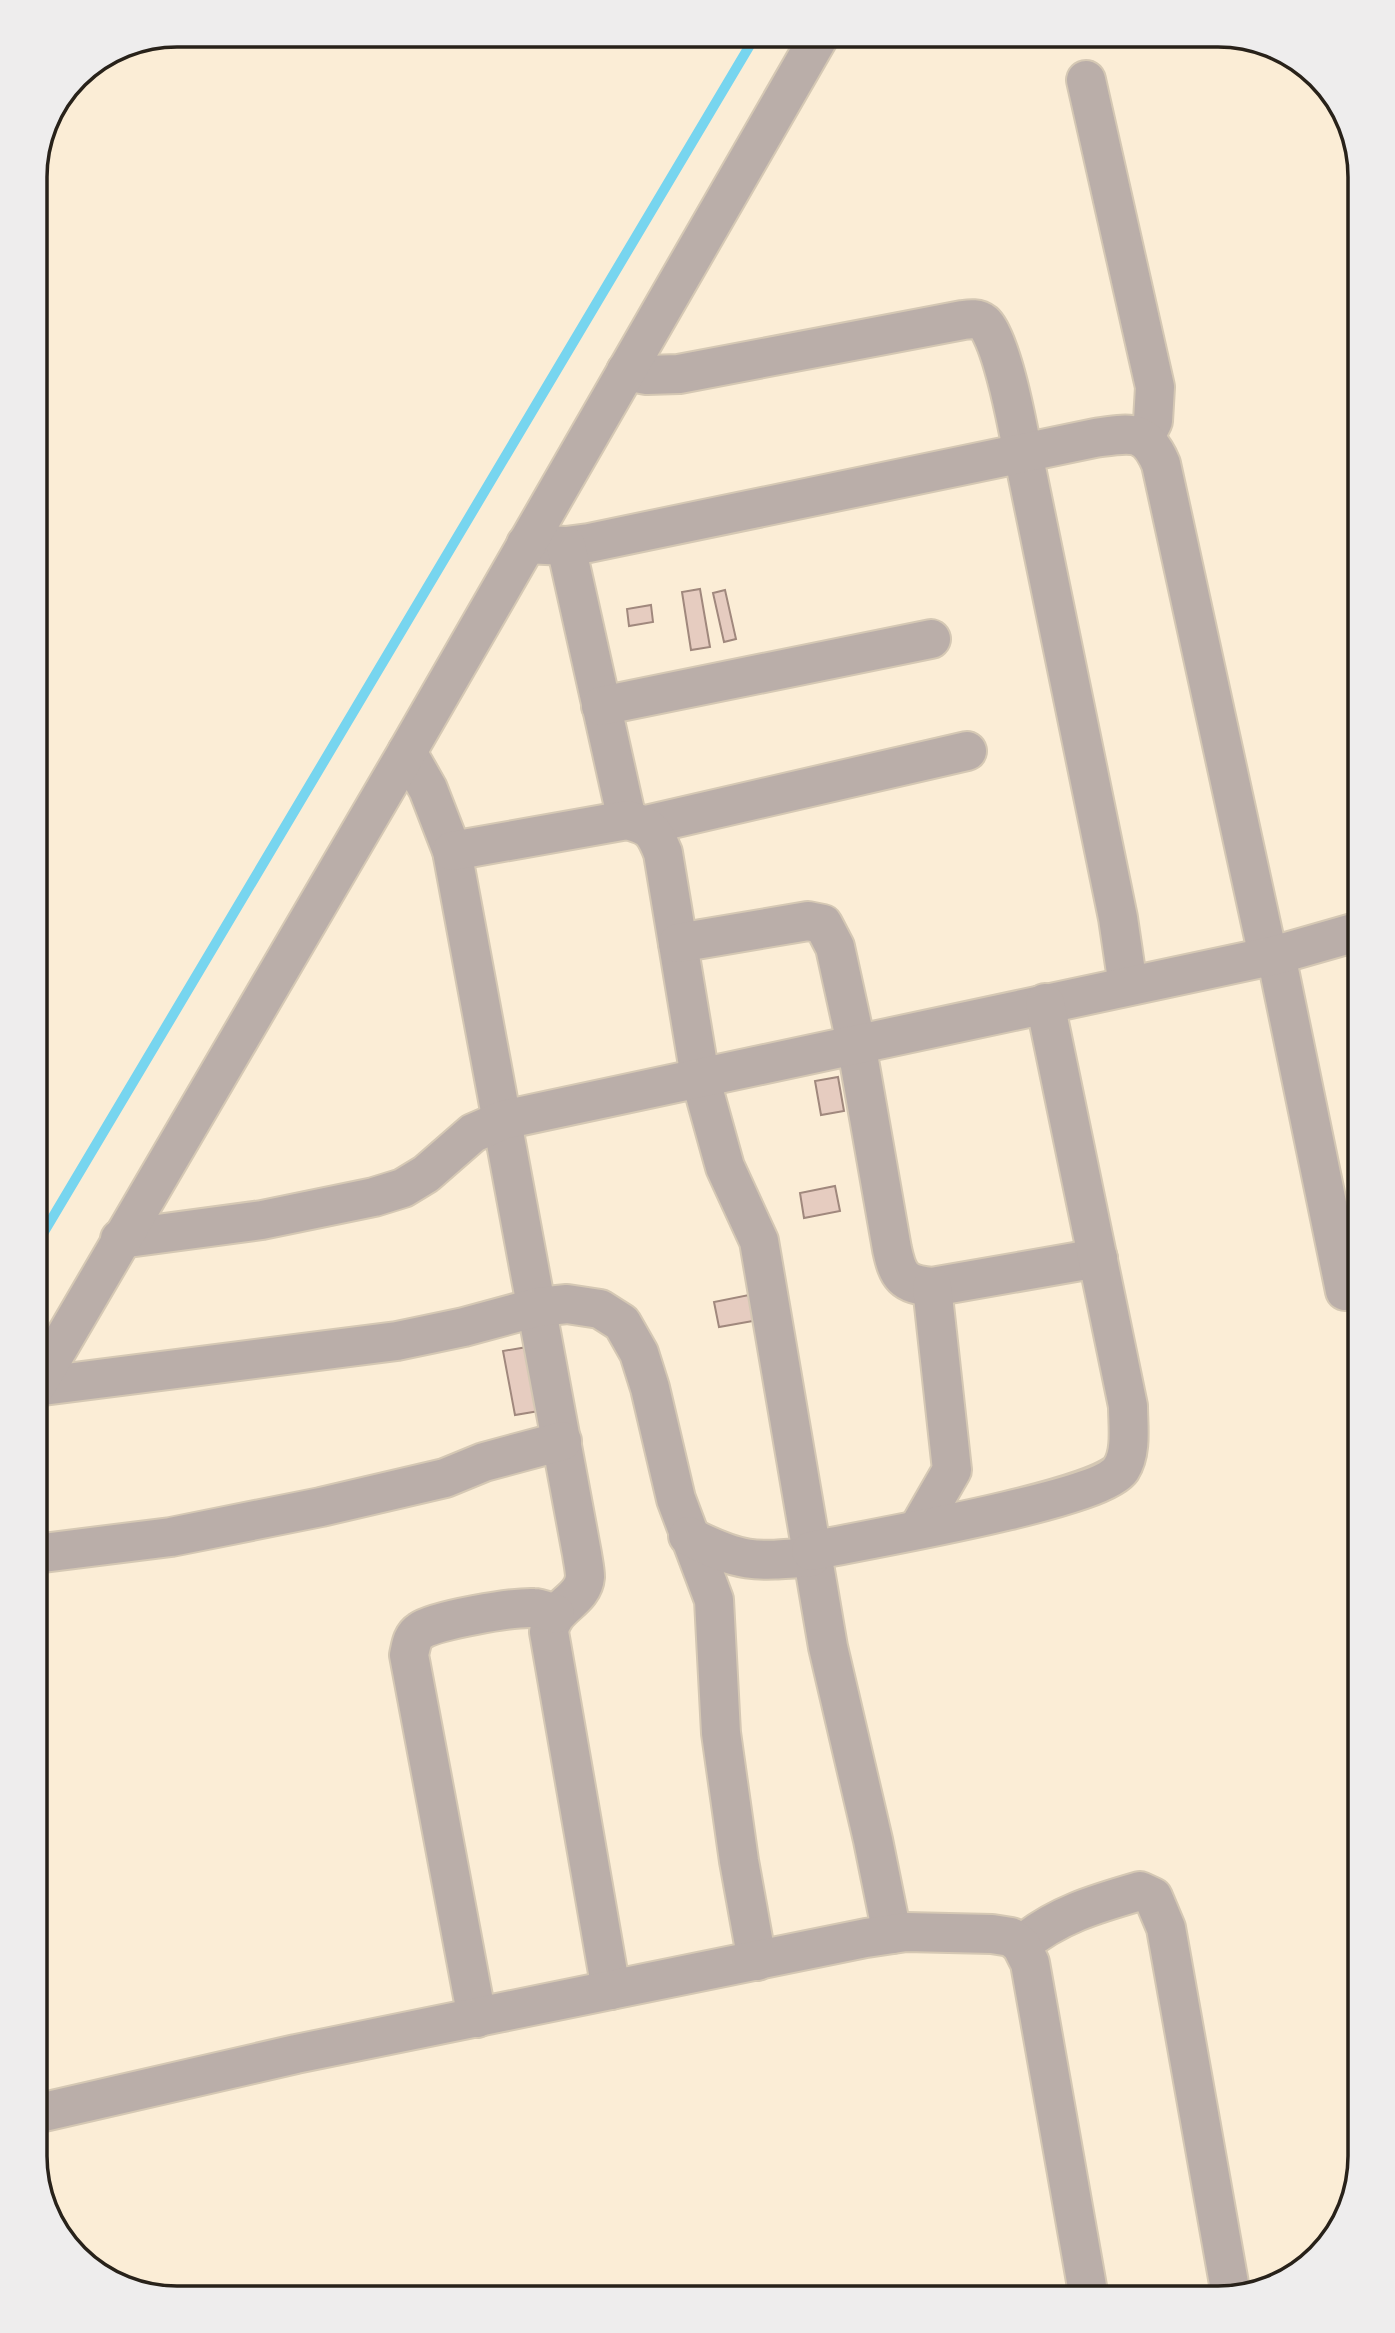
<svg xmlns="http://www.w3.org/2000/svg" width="1395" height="2333" font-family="'Fira Sans',sans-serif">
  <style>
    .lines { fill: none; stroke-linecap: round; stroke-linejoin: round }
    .stream { stroke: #77d5ef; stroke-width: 10 }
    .building { fill: #e6ccc0; stroke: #a0887d; stroke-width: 2 }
    .minor-casing { stroke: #d5c8b4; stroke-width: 42 }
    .minor { stroke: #baaea9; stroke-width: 38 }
    .rim { fill: none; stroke: #28221a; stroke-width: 3.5 }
  </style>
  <rect width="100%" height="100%" fill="#fbedd6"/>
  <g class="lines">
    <!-- stream -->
    <path class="stream" d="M 35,1247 L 756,35"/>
  </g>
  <!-- building -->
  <g class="building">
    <path d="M 700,589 L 710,647 L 691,650 L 682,592 Z"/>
    <path d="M 725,590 L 736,639 L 724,642 L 713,593 Z"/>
    <path d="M 651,605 L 653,622 L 629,626 L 627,609 Z"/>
    <path d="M 838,1077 L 844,1111 L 821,1115 L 815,1081 Z"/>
    <path d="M 835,1186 L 840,1211 L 804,1218 L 800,1193 Z"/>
    <path d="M 764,1292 L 769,1318 L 719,1327 L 714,1302 Z"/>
    <path d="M 539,1345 L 551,1409 L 515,1415 L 503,1351 Z"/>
  </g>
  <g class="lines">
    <!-- minor casing -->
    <g class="minor-casing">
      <g id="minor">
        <path d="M 1086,80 L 1155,387 L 1153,421 L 1145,437"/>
        <path d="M 626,371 L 647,375 L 679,374 L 963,320 C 970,319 978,318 984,323 C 998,335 1011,395 1015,414 L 1118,918 L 1128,986"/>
        <path d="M 526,544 L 566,546 L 589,543 L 1095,438 C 1130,433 1146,428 1161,464 L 1268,956"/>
        <path d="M 566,546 L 627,820"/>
        <path d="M 601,706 L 931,639"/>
        <path d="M 407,752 L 428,789 L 452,851 L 582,1554 C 583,1561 585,1570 585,1577 C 583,1601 552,1606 549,1632 L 611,1990"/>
        <path d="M 646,825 L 967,751"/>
        <path d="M 452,851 L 627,820 C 650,826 654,830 663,853 L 700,1077 L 725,1167 L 759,1241 L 828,1647 L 873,1840 L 892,1934"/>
        <path d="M 678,943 L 808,921 L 823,924 L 835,947 L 856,1043 L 892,1249 C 898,1277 903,1284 932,1287 L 1098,1258"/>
        <path d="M 1276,955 L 1345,1291"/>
        <path d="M 120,1239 L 262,1220 L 374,1197 L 403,1188 L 426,1174 L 473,1133 L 503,1120 L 1276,955 L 1360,931"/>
        <path d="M 35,1387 L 397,1341 L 464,1327 L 538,1307 L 567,1304 L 600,1309 L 622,1323 L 639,1353 L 650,1388 L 676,1499 L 714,1600 L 721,1733 L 739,1861 L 757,1961"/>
        <path d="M 35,1388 L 407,752 L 820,35"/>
        <path d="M 918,1529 L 952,1470 L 932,1287"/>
        <path d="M 688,1536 C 741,1563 753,1562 811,1557"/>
        <path d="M 811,1551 C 859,1541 1101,1500 1121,1469 C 1132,1452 1128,1425 1128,1406 L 1045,1003"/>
        <path d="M 35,1554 L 171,1537 L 321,1507 L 445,1478 L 484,1462 L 562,1441"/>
        <path d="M 1021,1945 C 1057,1915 1095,1904 1140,1891 L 1153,1897 L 1166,1928 L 1231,2295"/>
        <path d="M 477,2018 L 409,1655 C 411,1646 412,1636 420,1631 C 435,1620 514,1607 534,1608 C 541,1608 548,1612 555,1614"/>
        <path d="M 35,2114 L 296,2054 L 866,1938 L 906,1932 L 992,1934 L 1011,1937 L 1021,1945 L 1030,1963 L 1089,2298"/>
      </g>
    </g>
    <!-- minor -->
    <use href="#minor" class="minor"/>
  </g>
  <!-- crop -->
  <path d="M0 0H1395V2333H0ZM177 47H1218A130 130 0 0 1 1348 177V2156A130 130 0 0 1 1218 2286H177A130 130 0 0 1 47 2156V177A130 130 0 0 1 177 47Z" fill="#eeeded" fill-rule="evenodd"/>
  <path class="rim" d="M177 47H1218A130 130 0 0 1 1348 177V2156A130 130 0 0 1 1218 2286H177A130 130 0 0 1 47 2156V177A130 130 0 0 1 177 47Z"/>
</svg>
